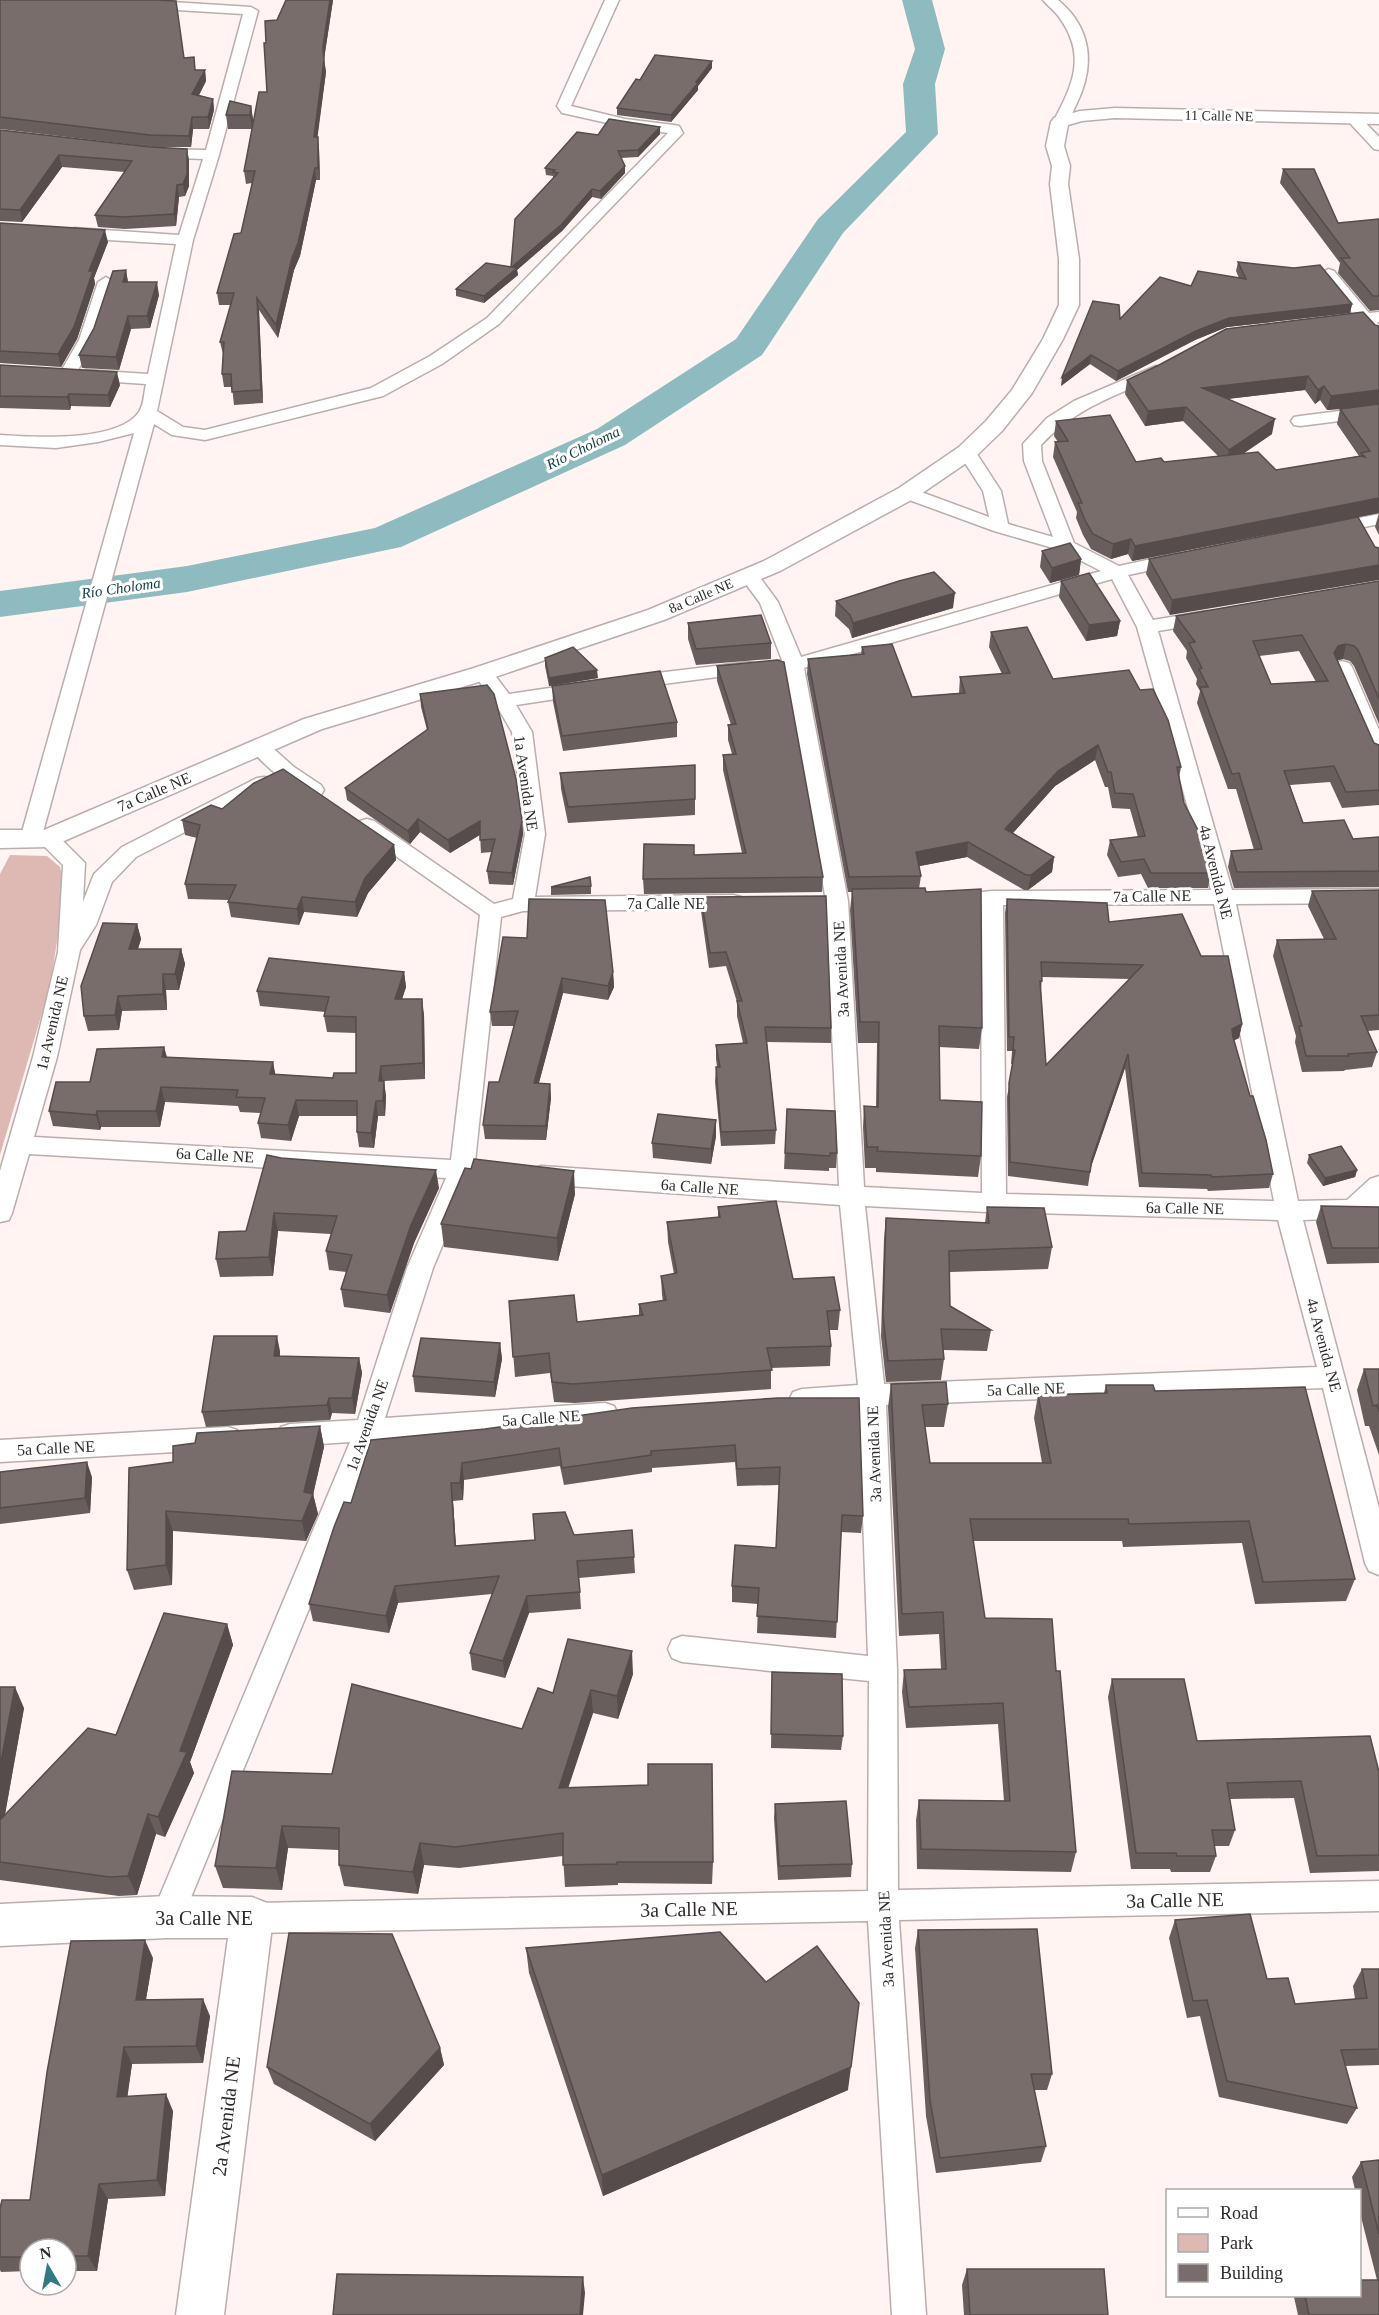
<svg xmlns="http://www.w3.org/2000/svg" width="1379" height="2315" font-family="'Times New Roman',serif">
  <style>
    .green { fill: #deb9b3 }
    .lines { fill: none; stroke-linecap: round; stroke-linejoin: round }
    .river { fill: #8ebbc0; fill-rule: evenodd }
    .minor-casing { stroke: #baaeac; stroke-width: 3 }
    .tertiary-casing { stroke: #baaeac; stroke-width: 3 }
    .secondary-casing { stroke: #baaeac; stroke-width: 3 }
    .minor { fill: #fff; fill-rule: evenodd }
    .tertiary { fill: #fff; fill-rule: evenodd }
    .secondary { fill: #fff; fill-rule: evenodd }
    .wall { fill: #685e5c; fill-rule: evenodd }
    .shaded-wall { fill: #554c4b }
    .building { fill: #796d6b; stroke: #554c4b; stroke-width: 1.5; fill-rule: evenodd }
    .labels { text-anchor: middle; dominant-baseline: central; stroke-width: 6; stroke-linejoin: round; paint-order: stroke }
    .far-street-label { font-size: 14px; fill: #2f2a2a; stroke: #fff }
    .far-water-label { font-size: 15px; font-style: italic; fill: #0f3b3f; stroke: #fff }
    .street-label { font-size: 16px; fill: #2f2a2a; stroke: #fff }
    .near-street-label { font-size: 20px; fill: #2f2a2a; stroke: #fff }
  </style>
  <rect width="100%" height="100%" fill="#fff4f2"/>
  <!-- green -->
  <path class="green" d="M 10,855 L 47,856 L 60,867 L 65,890 L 50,986 L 0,1155 L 0,874 Z"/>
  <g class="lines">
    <!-- river -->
    <path class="river" d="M 902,0 L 932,0 L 945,49 L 935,84 L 938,134 L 843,233 L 762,355 L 625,445 L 401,547 L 187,592 L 0,617 L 0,591 L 187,566 L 375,528 L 597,429 L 736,339 L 818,219 L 906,132 L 903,84 L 915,49 Z"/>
    <!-- minor casing -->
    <g class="minor-casing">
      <g id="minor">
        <path d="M 71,0 L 140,0 L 251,7 L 258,11 L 219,155 L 193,240 L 157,411 L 183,427 L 205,430 L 371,388 L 430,356 L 487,318 L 668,133 L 625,127 L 567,114 L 562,113 L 557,106 L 605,0 L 619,0 L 571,106 L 625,119 L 674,125 L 679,126 L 683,133 L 499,324 L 442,364 L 383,396 L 205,440 L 172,435 L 154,424 L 43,832 L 55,833 L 85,863 L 83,902 L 94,874 L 122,847 L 257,778 L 264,777 L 271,778 L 274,783 L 271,788 L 136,857 L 112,882 L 96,925 L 80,950 L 57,1057 L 34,1137 L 451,1160 L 480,915 L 360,831 L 357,826 L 360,821 L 367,819 L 374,821 L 494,904 L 513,899 L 525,834 L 512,732 L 495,703 L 473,673 L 476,669 L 490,669 L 509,694 L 583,683 L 590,685 L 593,689 L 590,693 L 583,695 L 516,705 L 532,732 L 545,834 L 535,897 L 733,895 L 741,897 L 744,902 L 741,907 L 733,909 L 523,911 L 501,917 L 475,1162 L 506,1166 L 509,1172 L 506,1178 L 497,1181 L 470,1179 L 433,1268 L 385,1418 L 605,1403 L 614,1406 L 618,1414 L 614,1422 L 605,1425 L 378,1440 L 183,1917 L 178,1928 L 167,1932 L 156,1928 L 151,1917 L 350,1442 L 290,1446 L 281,1443 L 277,1435 L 281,1427 L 290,1424 L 358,1420 L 407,1268 L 446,1178 L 29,1154 L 12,1213 L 9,1220 L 0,1222 L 0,1171 L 33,1057 L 58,952 L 63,865 L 40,842 L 31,846 L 24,844 L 20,839 L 134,433 L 98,442 L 56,448 L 0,445 L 0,435 C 34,437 117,443 139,412 C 144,405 144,392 146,384 L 86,380 L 78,375 L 86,370 L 148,374 L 176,244 L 74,238 L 66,233 L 74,228 L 179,235 L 203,159 L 155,157 L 148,153 L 155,149 L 206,150 L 243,14 L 78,4 Z"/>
        <path d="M 1043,0 L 1058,0 C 1093,29 1095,67 1076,105 C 1072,113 1069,124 1060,126 L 1053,122 C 1073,85 1087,55 1059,17 C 1055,11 1048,6 1043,0 Z"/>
        <path d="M 1353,114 L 1358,115 L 1379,137 L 1379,150 L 1374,149 L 1348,121 L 1346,118 L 1348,115 Z"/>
        <path d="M 1328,269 L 1334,271 L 1369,313 L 1379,312 L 1379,322 L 1377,322 L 1379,325 L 1379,340 L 1373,338 L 1361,324 L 1330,325 L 1328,322 L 1330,319 L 1354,315 L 1320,274 Z"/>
        <path d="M 106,277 L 114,282 L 95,340 L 74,377 L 62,377 L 60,373 L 79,340 L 98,282 Z"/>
        <path d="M 1156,366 L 1162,367 L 1164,371 L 1162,375 C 1117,395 1075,408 1041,445 L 1042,461 L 1074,543 L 1119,566 L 1179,553 L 1186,555 L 1188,559 L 1186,563 L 1128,575 L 1153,620 L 1207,611 L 1214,613 L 1216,617 L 1214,621 L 1207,623 L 1158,631 L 1232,890 L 1379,889 L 1379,903 L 1236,904 L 1298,1201 L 1347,1200 L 1370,1179 L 1379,1176 L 1379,1217 L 1303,1220 L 1379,1508 L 1379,1575 L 1369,1571 L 1365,1563 L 1323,1388 L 886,1405 L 897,1670 L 898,1890 L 1379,1881 L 1379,1911 L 899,1920 L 926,2315 L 892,2315 L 868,1921 L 252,1933 L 241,1929 L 236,1918 L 241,1907 L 252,1903 L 868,1891 L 869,1681 L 682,1662 L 672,1658 L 668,1649 L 672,1640 L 682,1636 L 868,1656 L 859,1407 L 802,1411 L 793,1408 L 789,1400 L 793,1392 L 802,1389 L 858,1385 L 840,1205 L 541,1184 L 532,1181 L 529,1175 L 532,1169 L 541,1166 L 839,1186 L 826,901 L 785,671 L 777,669 L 774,665 L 777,661 L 782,660 L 760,603 L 740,576 L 742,572 L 756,572 L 778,602 L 801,657 L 1101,571 L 1060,550 L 994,531 L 901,497 L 898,493 L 901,489 L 913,489 L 989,517 L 983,491 L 958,452 L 961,448 L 973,448 L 1001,491 L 1008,524 L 1053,537 L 1024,461 L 1023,444 L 1047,418 L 1074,401 ZM 1112,579 L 1137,627 L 1211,890 L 992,891 L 943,896 L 940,901 L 943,906 L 951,908 L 981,906 L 982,1193 L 864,1187 L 848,901 L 804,668 ZM 1214,904 L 1274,1201 L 1006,1194 L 1003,905 ZM 865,1206 L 986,1212 L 994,1214 L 1000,1212 L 1278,1220 L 1317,1367 L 884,1384 Z"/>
        <path d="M 1379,406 L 1379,416 L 1300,426 L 1294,425 L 1291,421 L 1294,417 L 1300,416 Z"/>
        <path d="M 1379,514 L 1379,524 L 1331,534 L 1325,533 L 1322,529 L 1325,525 Z"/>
        <path d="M 1342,661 L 1349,663 L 1352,667 L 1379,730 L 1379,759 L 1372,757 L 1369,753 L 1332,667 L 1335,663 Z"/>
        <path d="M 749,662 L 756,664 L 759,668 L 756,672 L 632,688 L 625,686 L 622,682 L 625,678 L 632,676 Z"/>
        <path d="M 259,740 L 266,742 L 294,767 L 321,785 L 324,790 L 321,795 C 301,800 260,762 249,746 L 252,742 Z"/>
        <path d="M 228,1427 L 237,1430 L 241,1438 L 237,1446 L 228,1449 L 0,1462 L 0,1440 Z"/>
      </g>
    </g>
    <!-- tertiary casing -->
    <g class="tertiary-casing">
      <path id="tertiary" d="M 1115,108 L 1379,114 L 1379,124 L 1115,118 L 1082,121 L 1068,125 L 1064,146 L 1070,166 L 1068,184 L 1079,259 L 1079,305 L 1063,339 L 1032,393 L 1002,431 L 975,457 L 915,498 L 780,571 L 664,620 L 492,678 L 322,729 L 57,844 L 48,847 L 0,848 L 0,830 L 44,830 L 304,719 L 474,668 L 648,610 L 764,561 L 899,488 L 959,447 L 986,421 L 1012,390 L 1043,339 L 1059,305 L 1059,259 L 1050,184 L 1052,166 L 1046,146 L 1051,122 L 1054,118 L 1080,111 Z"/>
    </g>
    <!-- secondary casing -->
    <g class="secondary-casing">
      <path id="secondary" d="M 167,1896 L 252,1897 L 267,1903 L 273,1918 L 224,2315 L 176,2315 L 228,1938 L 167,1938 L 0,1946 L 0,1904 Z"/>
    </g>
    <!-- minor -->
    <use href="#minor" class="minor"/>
    <!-- tertiary -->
    <use href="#tertiary" class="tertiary"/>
    <!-- secondary -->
    <use href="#secondary" class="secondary"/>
  </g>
  <!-- wall -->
  <g class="wall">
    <path d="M 0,0 L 184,58 L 196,70 L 205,70 L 206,81 L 199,95 L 213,99 L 214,110 L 209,129 L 193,129 L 191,147 L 152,147 L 0,129 Z"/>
    <path d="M 286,0 L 333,0 L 324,59 L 326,72 L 317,137 L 319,149 L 320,180 L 316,180 L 300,256 L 294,270 L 278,338 L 259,310 L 263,403 L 234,405 L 232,387 L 224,387 L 222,374 L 223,354 L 220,342 L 231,305 L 219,305 L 217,293 L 241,233 L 252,183 L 246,184 L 244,171 L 267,92 L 266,43 Z"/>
    <path d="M 712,68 L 698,86 L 698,90 L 671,122 L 617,115 L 617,108 L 640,80 Z"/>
    <path d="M 251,106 L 253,120 L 252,129 L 228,129 L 226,115 Z"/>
    <path d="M 660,127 L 660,134 L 638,157 L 621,158 L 625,166 L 625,173 L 601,199 L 592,197 L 562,231 L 517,270 L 518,275 L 484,303 L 456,296 L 456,289 L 511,267 L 553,179 L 553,176 L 546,175 L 545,168 L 598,135 Z"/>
    <path d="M 0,130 L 150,147 L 187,149 L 189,161 L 189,186 L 185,196 L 179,197 L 176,226 L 125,229 L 98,227 L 95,215 L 125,172 L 62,167 L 22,222 L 0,221 Z"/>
    <path d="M 1283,169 L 1338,223 L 1379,219 L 1379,310 L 1370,311 L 1338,273 L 1340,263 L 1280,183 Z"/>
    <path d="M 0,223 L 108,242 L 94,278 L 95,284 L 77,339 L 61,367 L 0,363 Z"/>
    <path d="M 1238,262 L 1352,304 L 1350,313 L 1227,327 L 1195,340 L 1116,381 L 1090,364 L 1061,386 L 1120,319 L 1191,286 L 1239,278 L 1236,271 Z"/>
    <path d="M 126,270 L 128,282 L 159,295 L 150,328 L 131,329 L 119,370 L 82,368 L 79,355 Z"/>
    <path d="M 1363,312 L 1379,513 L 1358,517 L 1170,615 L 1146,574 L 1149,559 L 1346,519 L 1132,561 L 1128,554 L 1111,559 L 1091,549 L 1083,535 L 1076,518 L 1077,512 L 1053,457 L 1055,442 L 1058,442 L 1054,436 L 1056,421 L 1136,462 L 1164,462 L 1218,456 L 1183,421 L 1145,426 L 1125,394 L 1127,380 ZM 1305,390 L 1315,404 L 1320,400 L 1327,410 L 1343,409 L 1340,409 L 1337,424 L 1359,456 L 1276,470 L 1243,454 L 1272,434 L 1228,399 Z"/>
    <path d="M 0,365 L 120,385 L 110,407 L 71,406 L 70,410 L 0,408 Z"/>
    <path d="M 1379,513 L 1379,535 L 1375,527 Z"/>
    <path d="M 1042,551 L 1081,559 L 1079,575 L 1050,583 L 1040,567 Z"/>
    <path d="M 1061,581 L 1120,621 L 1117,636 L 1086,641 L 1059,597 Z"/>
    <path d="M 1379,581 L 1379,724 L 1354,666 L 1350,661 L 1343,659 L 1337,660 L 1374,743 L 1379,745 L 1379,805 L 1342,808 L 1330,782 L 1290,785 L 1303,823 L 1353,839 L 1379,837 L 1379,887 L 1234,888 L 1228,867 L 1231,851 L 1254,850 L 1236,789 L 1228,789 L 1197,703 L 1200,691 L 1196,684 L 1197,679 L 1186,658 L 1187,651 L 1173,631 L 1176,616 ZM 1299,651 L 1316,682 L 1271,684 L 1259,656 Z"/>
    <path d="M 836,601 L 953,608 L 852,638 L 849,629 L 835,616 Z"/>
    <path d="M 688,623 L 771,643 L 771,659 L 696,665 L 688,639 Z"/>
    <path d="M 991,632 L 1053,679 L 1181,767 L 1179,778 L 1184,803 L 1211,873 L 1208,888 L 1148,888 L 1141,874 L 1118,877 L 1107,855 L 1110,840 L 1138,837 L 1130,809 L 1112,808 L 1108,787 L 1105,787 L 1095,760 L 1055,786 L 1013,833 L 1054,857 L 1052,872 L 1028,890 L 1024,890 L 967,857 L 919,866 L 921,876 L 919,889 L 926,892 L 982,1028 L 979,1049 L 939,1047 L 940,1100 L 981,1156 L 978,1177 L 876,1172 L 876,1168 L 865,1168 L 863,1127 L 864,1106 L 876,1107 L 877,1043 L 858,1043 L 850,910 L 852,892 L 848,892 L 807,674 L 808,659 L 861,654 L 862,647 L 912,697 L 959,693 L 960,677 L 1002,674 L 989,647 Z"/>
    <path d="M 545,658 L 598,678 L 549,686 L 545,666 Z"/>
    <path d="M 717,666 L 823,877 L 822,892 L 644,894 L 643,879 L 694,855 L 742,853 L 723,770 L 723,755 L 732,754 L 728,740 L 728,725 L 731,725 L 717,681 Z"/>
    <path d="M 552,686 L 677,722 L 677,737 L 563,751 L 553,702 Z"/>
    <path d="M 420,694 L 522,821 L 523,834 L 513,885 L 489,884 L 487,871 L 492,852 L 481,853 L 480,835 L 450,853 L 420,832 L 410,844 L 347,800 L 345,788 L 427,730 L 421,707 Z"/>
    <path d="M 695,765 L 695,815 L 568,823 L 561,789 L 560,773 Z"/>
    <path d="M 222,809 L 394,845 L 396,860 L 368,893 L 357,917 L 304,912 L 299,925 L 231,917 L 228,902 L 229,900 L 188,899 L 185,884 L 197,838 L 185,835 L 182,820 Z"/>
    <path d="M 591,886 L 591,894 L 551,895 L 551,887 Z"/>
    <path d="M 1379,890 L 1379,1030 L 1368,1031 L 1377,1052 L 1372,1067 L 1345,1070 L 1344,1071 L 1302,1072 L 1295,1042 L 1296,1036 L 1273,956 L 1277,940 L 1324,939 L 1308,906 L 1312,891 Z"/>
    <path d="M 701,897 L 831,1028 L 831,1043 L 767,1042 L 776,1130 L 775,1144 L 721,1146 L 715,1082 L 716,1067 L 717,1067 L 716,1059 L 716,1045 L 743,1043 L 737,1016 L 737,1002 L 726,966 L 709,968 L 701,911 Z"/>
    <path d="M 1007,899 L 1109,922 L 1201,956 L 1242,1024 L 1239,1038 L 1234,1040 L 1273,1174 L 1269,1188 L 1208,1191 L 1207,1189 L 1139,1187 L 1125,1068 L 1091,1167 L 1088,1186 L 1008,1176 L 1007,1097 L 1013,1064 L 1011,1064 L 1012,1051 L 1007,1051 L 1005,913 ZM 1042,977 L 1130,979 L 1046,1065 L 1041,990 Z"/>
    <path d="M 137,924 L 141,939 L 138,949 L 181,949 L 185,964 L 179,990 L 166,990 L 167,1010 L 122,1011 L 119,1030 L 88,1031 L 84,1016 Z"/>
    <path d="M 503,937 L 613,972 L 614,987 L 608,1000 L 563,993 L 539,1083 L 550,1084 L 551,1098 L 546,1140 L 485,1139 L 483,1125 L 499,1082 L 514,1026 L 492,1026 L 490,1012 Z"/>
    <path d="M 404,972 L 406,987 L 402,999 L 424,1014 L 425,1079 L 384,1081 L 386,1097 L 385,1116 L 378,1116 L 374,1148 L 359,1147 L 357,1132 L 357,1116 L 299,1116 L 291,1141 L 261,1138 L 258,1123 L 261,1113 L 240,1112 L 238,1106 L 165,1102 L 160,1127 L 101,1127 L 100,1130 L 53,1126 L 49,1111 L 90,1082 L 164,1047 L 167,1057 L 273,1062 L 275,1074 L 333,1078 L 356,1073 L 356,1033 L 327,1032 L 324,1016 L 325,1012 L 260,1006 L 257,991 Z"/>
    <path d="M 787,1109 L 837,1153 L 836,1168 L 829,1168 L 829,1171 L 784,1169 Z"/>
    <path d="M 716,1120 L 716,1136 L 711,1164 L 653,1158 L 652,1143 Z"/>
    <path d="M 267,1155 L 439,1188 L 414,1243 L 390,1313 L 344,1307 L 341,1289 L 346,1272 L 329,1270 L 326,1251 L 331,1234 L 278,1231 L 273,1276 L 220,1277 L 216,1259 L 246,1231 Z"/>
    <path d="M 1309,1155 L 1357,1170 L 1355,1177 L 1323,1186 L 1307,1163 Z"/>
    <path d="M 471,1169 L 575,1194 L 558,1261 L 444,1247 L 441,1224 Z"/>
    <path d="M 1321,1206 L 1379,1207 L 1379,1263 L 1327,1264 L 1316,1222 Z"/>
    <path d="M 718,1207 L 793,1279 L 840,1310 L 838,1330 L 829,1330 L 831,1346 L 830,1366 L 771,1368 L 771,1389 L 575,1403 L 554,1402 L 550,1373 L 515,1377 L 509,1301 L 577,1322 L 639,1315 L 639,1304 L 663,1301 L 662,1295 L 661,1276 L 674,1274 L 668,1242 L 667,1222 L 718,1218 Z"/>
    <path d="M 987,1207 L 1052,1247 L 1048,1269 L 950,1272 L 950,1306 L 991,1330 L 987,1351 L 943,1350 L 944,1359 L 941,1380 L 886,1382 L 881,1336 L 884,1239 L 886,1218 L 985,1223 Z"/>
    <path d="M 500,1343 L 502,1359 L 495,1397 L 415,1392 L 413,1376 Z"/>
    <path d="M 280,1351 L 280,1356 L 359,1358 L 362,1373 L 355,1414 L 332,1413 L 330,1420 L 206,1427 L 202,1412 Z"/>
    <path d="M 1364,1369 L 1379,1369 L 1379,1455 L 1369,1426 L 1365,1426 L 1357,1390 Z"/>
    <path d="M 891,1384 L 948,1404 L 944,1427 L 925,1427 L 930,1463 L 1042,1463 L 1034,1418 L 1038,1395 L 1104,1393 L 1106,1385 L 1155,1391 L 1355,1579 L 1346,1601 L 1255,1604 L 1242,1543 L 1123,1547 L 1122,1541 L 973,1541 L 985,1618 L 1056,1671 L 1076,1852 L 1071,1872 L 917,1869 L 916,1820 L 919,1800 L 1004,1801 L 998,1724 L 906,1728 L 902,1692 L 904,1670 L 941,1669 L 939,1634 L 899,1636 L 888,1407 Z"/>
    <path d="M 778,1398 L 863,1516 L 861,1533 L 841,1532 L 836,1638 L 757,1633 L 758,1604 L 732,1602 L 732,1586 L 776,1548 L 779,1485 L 737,1486 L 735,1462 L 652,1468 L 652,1472 L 564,1485 L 560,1466 L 464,1480 L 463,1500 L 453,1501 L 456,1546 L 535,1540 L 574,1535 L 634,1557 L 635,1573 L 579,1578 L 581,1609 L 529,1613 L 505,1678 L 472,1670 L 470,1653 L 492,1594 L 398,1603 L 389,1633 L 313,1621 L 309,1604 L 351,1503 L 485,1429 Z"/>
    <path d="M 320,1426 L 324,1447 L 313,1494 L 318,1514 L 306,1541 L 173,1531 L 172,1585 L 134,1590 L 127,1570 L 173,1462 Z"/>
    <path d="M 0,1472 L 92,1477 L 90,1513 L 0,1524 Z"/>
    <path d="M 227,1624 L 233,1645 L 190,1762 L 194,1773 L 165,1837 L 156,1834 L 137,1895 L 119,1896 L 0,1880 L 0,1687 L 24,1708 L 5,1815 L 116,1735 Z"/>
    <path d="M 772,1672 L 843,1736 L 841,1750 L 771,1748 Z"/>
    <path d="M 633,1674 L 618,1719 L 593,1713 L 568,1787 L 713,1862 L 712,1884 L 618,1883 L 618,1885 L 565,1887 L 563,1856 L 459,1868 L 424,1865 L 418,1894 L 344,1886 L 339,1865 L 339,1850 L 288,1848 L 282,1890 L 223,1888 L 215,1866 L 332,1774 L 522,1729 L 553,1693 Z"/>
    <path d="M 1112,1679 L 1197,1741 L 1379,1772 L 1379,1871 L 1310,1873 L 1294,1798 L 1230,1799 L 1235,1830 L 1229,1846 L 1214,1846 L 1216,1856 L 1210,1872 L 1171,1872 L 1170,1869 L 1131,1869 L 1108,1697 Z"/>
    <path d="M 775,1804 L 852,1864 L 851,1877 L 778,1880 L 774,1818 Z"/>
    <path d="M 1175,1920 L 1267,1979 L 1295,2004 L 1355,1999 L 1353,1986 L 1362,1969 L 1379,1969 L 1379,2065 L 1345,2066 L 1357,2108 L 1347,2124 L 1219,2097 L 1200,2016 L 1187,2018 L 1169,1938 Z"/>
    <path d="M 918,1930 L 1052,2074 L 1047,2090 L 1034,2090 L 1046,2146 L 1041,2162 L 936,2173 L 926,2116 L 915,1948 Z"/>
    <path d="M 526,1948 L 766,1982 L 848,2090 L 603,2196 L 529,1973 Z"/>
    <path d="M 153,1958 L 146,1999 L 210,2016 L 203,2063 L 132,2064 L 127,2097 L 173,2111 L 165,2196 L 108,2199 L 97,2271 L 66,2271 L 66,2249 L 30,2249 L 30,2271 L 1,2272 L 0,2270 L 0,2208 L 30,2200 Z"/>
    <path d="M 440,2048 L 444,2065 L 375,2141 L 274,2084 L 267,2067 Z"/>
    <path d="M 1379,2160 L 1379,2315 L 1298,2315 L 1294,2297 L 1295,2295 L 1359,2295 L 1377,2280 L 1359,2209 L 1359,2190 L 1355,2190 L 1352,2177 L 1361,2162 Z"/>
    <path d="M 967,2269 L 1108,2315 L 964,2315 L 962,2285 Z"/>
  </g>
  <!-- shaded-wall -->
  <g class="shaded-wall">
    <path d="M 330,0 L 333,0 L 324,59 L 323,47 Z"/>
    <path d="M 324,60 L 326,72 L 316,149 L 314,137 Z"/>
    <path d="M 712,61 L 712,68 L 698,86 L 698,90 L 671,122 L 671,115 Z"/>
    <path d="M 205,70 L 206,81 L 194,105 L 192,94 Z"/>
    <path d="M 213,99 L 214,110 L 209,129 L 208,117 Z"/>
    <path d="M 251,106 L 253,120 L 252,129 L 250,115 Z"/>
    <path d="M 192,117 L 193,129 L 191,147 L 189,136 Z"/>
    <path d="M 660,127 L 660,134 L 638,157 L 638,150 Z"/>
    <path d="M 318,137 L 319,149 L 320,180 L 318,168 Z"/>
    <path d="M 187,149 L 189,161 L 189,186 L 185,196 L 183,184 Z"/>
    <path d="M 59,155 L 62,167 L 22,222 L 20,210 Z"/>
    <path d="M 625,166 L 625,173 L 601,199 L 600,191 Z"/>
    <path d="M 315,168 L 316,180 L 300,256 L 294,270 L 278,338 L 276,325 Z"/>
    <path d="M 177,185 L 179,197 L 176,226 L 174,214 Z"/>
    <path d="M 592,189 L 592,197 L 562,231 L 517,270 L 518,275 L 484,303 L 484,296 L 512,267 Z"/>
    <path d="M 105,230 L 108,242 L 94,278 L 95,284 L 77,339 L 61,367 L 58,354 Z"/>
    <path d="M 126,270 L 128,283 L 123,282 Z"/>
    <path d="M 157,282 L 159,295 L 150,328 L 147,316 Z"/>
    <path d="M 257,298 L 259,310 L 263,403 L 261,390 Z"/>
    <path d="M 1352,304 L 1350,313 L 1227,327 L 1195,340 L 1116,381 L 1118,371 L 1196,331 L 1229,318 Z"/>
    <path d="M 128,316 L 131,329 L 119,370 L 116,357 Z"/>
    <path d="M 1091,355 L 1090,364 L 1061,386 L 1062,377 Z"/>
    <path d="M 117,372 L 120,385 L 110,407 L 108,395 Z"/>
    <path d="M 1308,376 L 1305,390 L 1199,402 L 1202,388 Z"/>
    <path d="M 1324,386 L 1320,400 L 1315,404 L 1318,390 Z"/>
    <path d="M 1379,390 L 1379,404 L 1327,410 L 1331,396 Z"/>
    <path d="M 69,394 L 71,406 L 70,410 L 67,397 Z"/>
    <path d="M 1186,407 L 1183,421 L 1145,426 L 1148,411 Z"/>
    <path d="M 1275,419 L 1272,434 L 1226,465 L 1229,450 Z"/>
    <path d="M 1379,498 L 1379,513 L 1132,561 L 1135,546 Z"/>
    <path d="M 1131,539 L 1128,554 L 1111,559 L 1113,544 Z"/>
    <path d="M 1081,559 L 1079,575 L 1050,583 L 1052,568 Z"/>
    <path d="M 1379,565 L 1379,580 L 1170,615 L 1172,600 Z"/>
    <path d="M 955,593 L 953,608 L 852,638 L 853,623 Z"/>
    <path d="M 1120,621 L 1117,636 L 1086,641 L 1089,625 Z"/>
    <path d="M 1346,644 L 1343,659 L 1334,661 L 1334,653 L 1338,646 Z"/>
    <path d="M 597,670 L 598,678 L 549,686 L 549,678 Z"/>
    <path d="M 1098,745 L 1095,760 L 1055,786 L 1003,844 L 1005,829 L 1058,771 Z"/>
    <path d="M 418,819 L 420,832 L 410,844 L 408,831 Z"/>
    <path d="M 480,821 L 481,834 L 450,853 L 448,840 Z"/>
    <path d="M 522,821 L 523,834 L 513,885 L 512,873 Z"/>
    <path d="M 968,842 L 967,857 L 915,867 L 916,852 Z"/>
    <path d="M 394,845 L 396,860 L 368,893 L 357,917 L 355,902 L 365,878 Z"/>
    <path d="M 1054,857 L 1052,872 L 1028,890 L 1031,875 Z"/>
    <path d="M 302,897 L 304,912 L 299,925 L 297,909 Z"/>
    <path d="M 137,924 L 141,939 L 133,964 L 129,949 Z"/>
    <path d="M 181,949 L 185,964 L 179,990 L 175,974 Z"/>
    <path d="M 404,972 L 406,987 L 397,1014 L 395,999 Z"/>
    <path d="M 613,972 L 614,987 L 608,1000 L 608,986 Z"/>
    <path d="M 163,974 L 166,990 L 167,1010 L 163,994 Z"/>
    <path d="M 562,978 L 563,993 L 535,1097 L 534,1083 Z"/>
    <path d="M 118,996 L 122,1011 L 119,1030 L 115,1015 Z"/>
    <path d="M 422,999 L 424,1014 L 425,1079 L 423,1063 Z"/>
    <path d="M 1242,1024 L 1239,1038 L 1229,1043 L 1232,1029 Z"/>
    <path d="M 164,1047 L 168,1063 L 162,1057 Z"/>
    <path d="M 1128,1054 L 1125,1068 L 1089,1172 L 1092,1159 Z"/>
    <path d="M 273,1062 L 276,1078 L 270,1074 Z"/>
    <path d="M 381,1066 L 383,1082 L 379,1081 Z"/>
    <path d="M 384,1081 L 386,1097 L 385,1116 L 383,1101 Z"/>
    <path d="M 550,1084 L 551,1098 L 546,1140 L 546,1126 Z"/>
    <path d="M 161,1087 L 165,1102 L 160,1127 L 156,1111 Z"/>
    <path d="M 296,1100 L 299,1116 L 291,1141 L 288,1125 Z"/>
    <path d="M 376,1101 L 378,1116 L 374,1148 L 371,1133 Z"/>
    <path d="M 97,1111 L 101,1127 L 100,1130 L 96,1115 Z"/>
    <path d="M 716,1120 L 716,1136 L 711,1164 L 711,1149 Z"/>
    <path d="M 436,1170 L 439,1188 L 414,1243 L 390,1313 L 387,1295 L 411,1225 Z"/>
    <path d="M 1357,1170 L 1355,1177 L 1323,1186 L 1325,1178 Z"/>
    <path d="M 574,1171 L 575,1194 L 558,1261 L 557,1238 Z"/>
    <path d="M 274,1213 L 278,1231 L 273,1276 L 269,1257 Z"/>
    <path d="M 277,1336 L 280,1351 L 278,1371 L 274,1356 Z"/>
    <path d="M 500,1343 L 502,1359 L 495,1397 L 494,1382 Z"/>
    <path d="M 359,1358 L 362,1373 L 355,1414 L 352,1398 Z"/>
    <path d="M 329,1398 L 332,1413 L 330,1420 L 327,1405 Z"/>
    <path d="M 320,1426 L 324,1447 L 313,1495 L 313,1494 L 318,1514 L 306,1541 L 302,1521 L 304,1492 Z"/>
    <path d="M 87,1462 L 92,1477 L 90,1513 L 85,1498 Z"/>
    <path d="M 462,1463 L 464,1480 L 463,1500 L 460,1483 Z"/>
    <path d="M 451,1483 L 453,1501 L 457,1563 L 455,1546 Z"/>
    <path d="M 166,1511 L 173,1531 L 172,1585 L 166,1565 Z"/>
    <path d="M 395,1586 L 398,1603 L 389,1633 L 386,1616 Z"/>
    <path d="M 527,1596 L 529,1613 L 505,1678 L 503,1661 Z"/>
    <path d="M 227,1624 L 233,1645 L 190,1762 L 194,1773 L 165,1837 L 158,1817 L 180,1751 Z"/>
    <path d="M 632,1651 L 633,1674 L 618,1719 L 617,1696 Z"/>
    <path d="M 15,1687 L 24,1708 L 0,1841 L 0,1767 Z"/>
    <path d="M 591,1690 L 593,1713 L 561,1810 L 559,1788 Z"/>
    <path d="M 148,1814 L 156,1834 L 137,1895 L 128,1876 Z"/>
    <path d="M 282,1826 L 288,1848 L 282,1890 L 276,1868 Z"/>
    <path d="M 420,1843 L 424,1865 L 418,1894 L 413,1872 Z"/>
    <path d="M 145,1940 L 153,1958 L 143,2017 L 136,2000 Z"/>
    <path d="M 203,1999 L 210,2016 L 203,2063 L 196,2046 Z"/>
    <path d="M 124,2047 L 132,2064 L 125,2114 L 117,2097 Z"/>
    <path d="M 440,2048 L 444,2065 L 375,2141 L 370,2124 Z"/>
    <path d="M 851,2067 L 848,2090 L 603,2196 L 602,2175 Z"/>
    <path d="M 166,2094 L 173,2111 L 165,2196 L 157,2180 Z"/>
    <path d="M 99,2184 L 108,2199 L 97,2271 L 88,2256 Z"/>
    <path d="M 583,2277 L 585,2293 L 583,2315 L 580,2315 Z"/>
  </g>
  <!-- building -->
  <g class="building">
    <path d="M 0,0 L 157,0 L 176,1 L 184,58 L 194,57 L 195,70 L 205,70 L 192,94 L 213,99 L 208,117 L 192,117 L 189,136 L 150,135 L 0,117 Z"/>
    <path d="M 286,0 L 330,0 L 323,47 L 324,60 L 314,137 L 318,137 L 318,168 L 315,168 L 298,243 L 292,258 L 276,325 L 257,298 L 261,390 L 232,392 L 231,374 L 222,374 L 224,342 L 220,342 L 234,293 L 217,293 L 234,234 L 241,233 L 255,171 L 244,171 L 259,92 L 267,92 L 264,43 L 266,43 L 265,21 L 277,20 Z"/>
    <path d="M 655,55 L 712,61 L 696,82 L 698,83 L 671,115 L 617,108 L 636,79 L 640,80 Z"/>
    <path d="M 230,101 L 251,106 L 250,115 L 226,115 Z"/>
    <path d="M 609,119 L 660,127 L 638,150 L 618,151 L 625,166 L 600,191 L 592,189 L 562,224 L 512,267 L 517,268 L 484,296 L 456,289 L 486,263 L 511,267 L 515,219 L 558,173 L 553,172 L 555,170 L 545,168 L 577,132 L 598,135 Z"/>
    <path d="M 0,130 L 150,147 L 187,149 L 187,174 L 183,184 L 177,185 L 174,214 L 123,217 L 95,215 L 132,161 L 59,155 L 20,210 L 0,209 Z"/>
    <path d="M 1283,169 L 1314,169 L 1338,223 L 1379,219 L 1379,296 L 1373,296 L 1341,258 L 1350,258 Z"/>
    <path d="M 0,223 L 105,230 L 89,271 L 93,271 L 74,327 L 58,354 L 0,351 Z"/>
    <path d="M 1238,262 L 1294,268 L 1320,265 L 1352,304 L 1229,318 L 1196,331 L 1118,371 L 1091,355 L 1062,377 L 1093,301 L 1119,305 L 1120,319 L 1160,277 L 1191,286 L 1198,271 L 1246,279 Z"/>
    <path d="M 126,270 L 123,282 L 157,282 L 147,316 L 128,316 L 116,357 L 79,355 L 94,328 L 113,271 Z"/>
    <path d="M 1363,312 L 1375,325 L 1379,326 L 1379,390 L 1331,396 L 1324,386 L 1318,390 L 1308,376 L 1202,388 L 1275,419 L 1229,450 L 1186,407 L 1148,411 L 1127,380 L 1159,365 L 1226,329 Z"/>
    <path d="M 0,365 L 117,372 L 108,395 L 69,394 L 67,397 L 0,396 Z"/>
    <path d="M 1379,404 L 1379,498 L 1135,546 L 1131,539 L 1113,544 L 1093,534 L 1085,520 L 1078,503 L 1082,503 L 1055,442 L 1068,441 L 1056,421 L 1110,415 L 1136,462 L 1161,458 L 1164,462 L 1258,452 L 1276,470 L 1361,456 L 1365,457 L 1361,453 L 1370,451 L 1340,409 Z"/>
    <path d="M 1358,517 L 1375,547 L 1379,548 L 1379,565 L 1172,600 L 1149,559 Z"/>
    <path d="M 1070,543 L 1081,559 L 1052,568 L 1042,551 Z"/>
    <path d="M 934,572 L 955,593 L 853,623 L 850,615 L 836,601 L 899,581 Z"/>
    <path d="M 1089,573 L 1120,621 L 1089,625 L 1061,581 Z"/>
    <path d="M 1379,581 L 1379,699 L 1358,650 L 1354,646 L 1346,644 L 1338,646 L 1334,653 L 1374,743 L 1379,745 L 1379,790 L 1346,792 L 1334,766 L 1284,771 L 1303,823 L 1344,820 L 1353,839 L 1379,837 L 1379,871 L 1237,872 L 1231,851 L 1262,849 L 1239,773 L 1232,774 L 1200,687 L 1208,687 L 1199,669 L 1202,668 L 1189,643 L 1195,642 L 1176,616 ZM 1302,635 L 1328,681 L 1271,684 L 1253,641 Z"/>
    <path d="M 761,615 L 771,643 L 696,649 L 688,623 Z"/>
    <path d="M 1027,627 L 1053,679 L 1129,670 L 1140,690 L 1153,689 L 1168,720 L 1181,767 L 1177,767 L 1184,803 L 1200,834 L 1211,873 L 1151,873 L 1144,859 L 1121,862 L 1110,840 L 1145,836 L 1133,794 L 1115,793 L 1111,772 L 1108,772 L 1098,745 L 1058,771 L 1005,829 L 1054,857 L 1031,875 L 1026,875 L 968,842 L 916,852 L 921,876 L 849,877 L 808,659 L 864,654 L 862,647 L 892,644 L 912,697 L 965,693 L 960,677 L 1010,673 L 991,632 Z"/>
    <path d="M 573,647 L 597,670 L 549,678 L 545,658 Z"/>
    <path d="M 777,660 L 784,662 L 823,877 L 643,879 L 644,844 L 694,845 L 694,855 L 746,853 L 723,755 L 736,754 L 728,725 L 736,724 L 717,666 Z"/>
    <path d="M 660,671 L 677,722 L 562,736 L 552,686 Z"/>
    <path d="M 487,685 L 494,694 L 516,779 L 522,821 L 512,873 L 487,871 L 495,839 L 480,840 L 480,821 L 448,840 L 418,819 L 408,831 L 345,788 L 428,729 L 420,694 Z"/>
    <path d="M 695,765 L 695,799 L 568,807 L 560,773 Z"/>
    <path d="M 283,769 L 394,845 L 365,878 L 355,902 L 302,897 L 297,909 L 228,902 L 236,885 L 185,884 L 200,825 L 182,820 L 211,805 L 222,809 L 254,783 Z"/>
    <path d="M 590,877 L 591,886 L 551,887 Z"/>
    <path d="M 925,888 L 926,892 L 981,889 L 982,1028 L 939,1026 L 940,1100 L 982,1102 L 981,1156 L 877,1151 L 878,1147 L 867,1147 L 864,1106 L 878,1107 L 879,1022 L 860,1022 L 852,889 Z"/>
    <path d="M 1379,890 L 1379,1015 L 1361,1016 L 1377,1052 L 1348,1054 L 1349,1056 L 1306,1056 L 1299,1026 L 1302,1026 L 1277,940 L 1336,939 L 1312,891 Z"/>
    <path d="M 826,896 L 831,1028 L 765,1027 L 776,1130 L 721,1132 L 716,1067 L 720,1067 L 716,1045 L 747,1043 L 737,1001 L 742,1001 L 726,952 L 710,953 L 701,897 Z"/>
    <path d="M 529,899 L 605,900 L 613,972 L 608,986 L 562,978 L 534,1083 L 550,1084 L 546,1126 L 483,1125 L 489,1082 L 499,1082 L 518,1011 L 490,1012 L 503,937 L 527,938 Z"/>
    <path d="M 1007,899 L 1107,903 L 1109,922 L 1182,914 L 1201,956 L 1228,956 L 1242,1024 L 1232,1029 L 1233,1037 L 1250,1096 L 1253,1096 L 1266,1140 L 1273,1174 L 1212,1177 L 1211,1175 L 1142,1173 L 1128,1054 L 1092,1159 L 1090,1172 L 1010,1162 L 1009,1083 L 1015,1050 L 1013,1050 L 1014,1037 L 1009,1037 ZM 1041,962 L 1143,965 L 1046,1065 L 1040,981 L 1042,981 Z"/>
    <path d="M 103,923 L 137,924 L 129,949 L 181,949 L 175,974 L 163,974 L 163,994 L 118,996 L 115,1015 L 84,1016 L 81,986 Z"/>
    <path d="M 269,958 L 404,972 L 395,999 L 422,999 L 423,1063 L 381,1066 L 379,1081 L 384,1081 L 383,1101 L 376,1101 L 371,1133 L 357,1132 L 357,1101 L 296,1100 L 288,1125 L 258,1123 L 265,1098 L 236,1097 L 238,1090 L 161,1087 L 156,1111 L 97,1111 L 96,1115 L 49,1111 L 56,1082 L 90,1082 L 97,1049 L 164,1047 L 162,1057 L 273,1062 L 270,1074 L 333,1078 L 334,1073 L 356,1073 L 356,1017 L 324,1016 L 329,997 L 257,991 Z"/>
    <path d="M 787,1109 L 835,1111 L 837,1153 L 830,1153 L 830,1156 L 785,1153 Z"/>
    <path d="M 658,1114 L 716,1120 L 711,1149 L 652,1143 Z"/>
    <path d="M 1341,1146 L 1357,1170 L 1325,1178 L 1309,1155 Z"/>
    <path d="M 267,1155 L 281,1158 L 436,1170 L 411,1225 L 387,1295 L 341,1289 L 352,1255 L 326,1251 L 337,1216 L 274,1213 L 269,1257 L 216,1259 L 219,1232 L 246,1231 Z"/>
    <path d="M 474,1159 L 574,1171 L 557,1238 L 441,1224 L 465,1168 L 471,1169 Z"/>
    <path d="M 776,1201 L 793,1279 L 834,1277 L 840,1310 L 827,1311 L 831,1346 L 767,1348 L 772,1370 L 573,1384 L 552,1382 L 549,1353 L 513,1357 L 509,1301 L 574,1295 L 577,1322 L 643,1315 L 639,1304 L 666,1300 L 661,1276 L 677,1273 L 667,1222 L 720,1217 L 718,1207 Z"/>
    <path d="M 1321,1206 L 1379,1207 L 1379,1248 L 1332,1248 Z"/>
    <path d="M 987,1207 L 1044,1208 L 1052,1247 L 949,1251 L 950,1306 L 991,1330 L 941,1329 L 944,1359 L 888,1361 L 883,1315 L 886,1218 L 989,1223 Z"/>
    <path d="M 214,1336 L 277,1336 L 274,1356 L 359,1358 L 352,1398 L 329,1398 L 327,1405 L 202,1412 Z"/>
    <path d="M 421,1338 L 500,1343 L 494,1382 L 413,1376 Z"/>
    <path d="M 1364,1369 L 1379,1369 L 1379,1412 L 1377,1405 L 1373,1406 Z"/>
    <path d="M 946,1382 L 948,1404 L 922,1405 L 930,1463 L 1051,1463 L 1038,1395 L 1107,1393 L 1106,1385 L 1153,1385 L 1155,1391 L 1305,1387 L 1355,1579 L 1263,1582 L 1249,1521 L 1129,1524 L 1128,1519 L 970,1519 L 985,1618 L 1052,1619 L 1056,1671 L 1060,1671 L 1076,1852 L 921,1849 L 919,1800 L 1010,1801 L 1003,1703 L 909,1707 L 904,1670 L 946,1669 L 943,1612 L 902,1614 L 891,1384 Z"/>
    <path d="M 778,1398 L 859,1398 L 863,1516 L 842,1515 L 837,1622 L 757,1616 L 759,1588 L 732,1586 L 735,1545 L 776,1548 L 780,1467 L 737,1469 L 735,1445 L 651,1451 L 651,1455 L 562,1468 L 559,1448 L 462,1463 L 460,1483 L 451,1483 L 455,1546 L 535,1540 L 533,1514 L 565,1512 L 574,1535 L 632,1530 L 634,1557 L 577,1561 L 580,1592 L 527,1596 L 503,1661 L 470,1653 L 499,1576 L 395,1586 L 386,1616 L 309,1604 L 334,1527 L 344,1502 L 351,1503 L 371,1440 L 485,1429 L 632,1408 Z"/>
    <path d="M 320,1426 L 304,1492 L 313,1494 L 302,1521 L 166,1511 L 166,1565 L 127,1570 L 129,1468 L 173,1462 L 173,1446 L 195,1443 L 197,1433 Z"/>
    <path d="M 87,1462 L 85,1498 L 0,1508 L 0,1472 Z"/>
    <path d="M 164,1613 L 227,1624 L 180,1751 L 187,1752 L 158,1817 L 148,1814 L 128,1876 L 110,1877 L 0,1862 L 0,1820 L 88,1728 L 116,1735 Z"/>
    <path d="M 568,1639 L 632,1651 L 617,1696 L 591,1690 L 559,1788 L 648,1785 L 648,1764 L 712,1764 L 713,1862 L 617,1862 L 617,1864 L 563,1865 L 563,1833 L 455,1847 L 420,1843 L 413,1872 L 339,1865 L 339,1828 L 282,1826 L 276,1868 L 215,1866 L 232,1771 L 332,1774 L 352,1684 L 522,1729 L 538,1688 L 553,1693 Z"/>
    <path d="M 772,1672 L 842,1674 L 843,1736 L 771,1734 Z"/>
    <path d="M 1112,1679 L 1184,1679 L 1197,1741 L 1370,1736 L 1379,1772 L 1379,1855 L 1317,1856 L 1301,1781 L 1227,1783 L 1235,1830 L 1212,1830 L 1216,1856 L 1177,1856 L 1176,1853 L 1136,1853 Z"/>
    <path d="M 0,1687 L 15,1687 L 0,1767 Z"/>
    <path d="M 846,1801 L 852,1864 L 779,1866 L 775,1804 Z"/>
    <path d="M 1250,1914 L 1267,1979 L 1288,1978 L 1295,2004 L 1367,1998 L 1362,1969 L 1379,1969 L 1379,2049 L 1341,2050 L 1357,2108 L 1227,2081 L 1207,2000 L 1193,2001 L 1175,1920 Z"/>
    <path d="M 1037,1929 L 1052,2074 L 1031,2074 L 1046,2146 L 940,2158 L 930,2100 L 918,1930 Z"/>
    <path d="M 720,1932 L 766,1982 L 817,1946 L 859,2003 L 851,2067 L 602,2175 L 526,1948 Z"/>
    <path d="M 289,1933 L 392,1934 L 440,2048 L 370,2124 L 267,2067 Z"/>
    <path d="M 145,1940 L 136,2000 L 203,1999 L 196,2046 L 124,2047 L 117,2097 L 166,2094 L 157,2180 L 99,2184 L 88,2256 L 66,2256 L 66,2249 L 30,2249 L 30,2257 L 0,2257 L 0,2208 L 2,2200 L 30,2200 L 47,2072 L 71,1941 Z"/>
    <path d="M 1379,2160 L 1379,2234 L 1361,2162 Z"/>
    <path d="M 967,2269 L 1104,2269 L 1108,2315 L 970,2315 Z"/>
    <path d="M 337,2274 L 583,2277 L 580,2315 L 333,2315 Z"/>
    <path d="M 1359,2280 L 1379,2280 L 1379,2315 L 1309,2315 L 1305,2295 L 1359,2295 Z"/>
  </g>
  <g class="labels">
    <!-- far-street labels -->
    <g class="far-street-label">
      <text transform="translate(1219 116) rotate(1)">11 Calle NE</text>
      <text transform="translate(701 596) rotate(-23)">8a Calle NE</text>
    </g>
    <!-- far-water labels -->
    <g class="far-water-label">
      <text transform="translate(583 448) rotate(-26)">Río Choloma</text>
      <text transform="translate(121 588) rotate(-8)">Río Choloma</text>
    </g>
    <!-- street labels -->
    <g class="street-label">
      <text transform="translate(526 783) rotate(82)">1a Avenida NE</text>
      <text transform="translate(154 792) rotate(-23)">7a Calle NE</text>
      <text transform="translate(1216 872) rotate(76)">4a Avenida NE</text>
      <text transform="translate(1152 896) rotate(-1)">7a Calle NE</text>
      <text x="666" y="903">7a Calle NE</text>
      <text transform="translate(841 969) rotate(-93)">3a Avenida NE</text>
      <text transform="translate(52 1023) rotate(-77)">1a Avenida NE</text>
      <text transform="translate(215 1155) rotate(3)">6a Calle NE</text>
      <text transform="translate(700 1187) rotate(4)">6a Calle NE</text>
      <text transform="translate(1185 1208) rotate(1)">6a Calle NE</text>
      <text transform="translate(1324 1345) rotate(75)">4a Avenida NE</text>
      <text transform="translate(1026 1389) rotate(-2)">5a Calle NE</text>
      <text transform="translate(541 1418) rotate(-4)">5a Calle NE</text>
      <text transform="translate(367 1425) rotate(-70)">1a Avenida NE</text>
      <text transform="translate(56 1448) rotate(-3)">5a Calle NE</text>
      <text transform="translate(874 1454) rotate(-92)">3a Avenida NE</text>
      <text transform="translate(886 1939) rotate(-93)">3a Avenida NE</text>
    </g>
    <!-- near-street labels -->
    <g class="near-street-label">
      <text transform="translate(1175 1900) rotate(-1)">3a Calle NE</text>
      <text transform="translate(689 1909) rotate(-1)">3a Calle NE</text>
      <text x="204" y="1918">3a Calle NE</text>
      <text transform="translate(226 2116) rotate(-83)">2a Avenida NE</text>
    </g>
  </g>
  <!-- legend -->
  <rect x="1166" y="2189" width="195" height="108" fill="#ffffff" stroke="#acaaaa" stroke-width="1.5"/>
  <rect x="1178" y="2208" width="30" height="9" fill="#ffffff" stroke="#acaaaa" stroke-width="1.5"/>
  <text x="1220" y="2219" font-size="18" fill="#2f2a2a">Road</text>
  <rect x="1178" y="2234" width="30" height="18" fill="#deb9b3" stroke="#acaaaa" stroke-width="1.5"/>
  <text x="1220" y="2249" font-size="18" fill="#2f2a2a">Park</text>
  <rect x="1178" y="2264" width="30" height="18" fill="#796d6b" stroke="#acaaaa" stroke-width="1.5"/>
  <text x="1220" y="2279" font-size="18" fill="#2f2a2a">Building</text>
  <!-- north arrow -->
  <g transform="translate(48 2267) rotate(350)"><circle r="28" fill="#ffffff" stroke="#acaaaa" stroke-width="1.5"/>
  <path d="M0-4.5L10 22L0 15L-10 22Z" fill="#327a82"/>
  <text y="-9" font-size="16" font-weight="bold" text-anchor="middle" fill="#2f2a2a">N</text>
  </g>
</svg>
